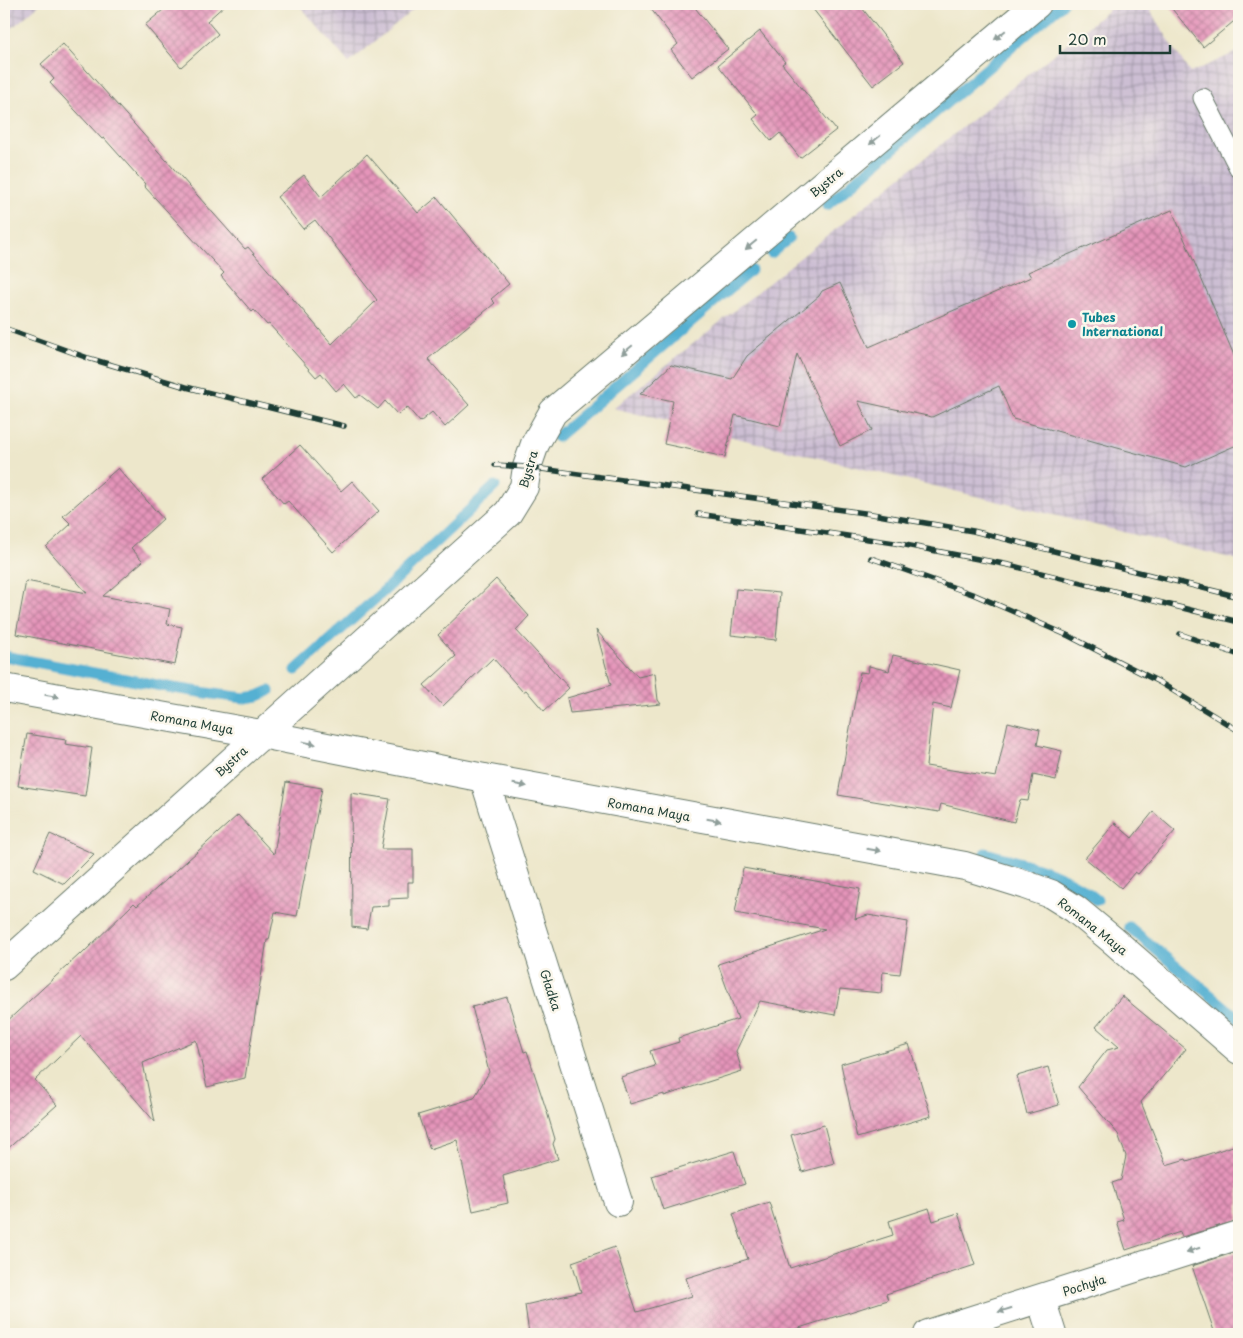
<svg xmlns="http://www.w3.org/2000/svg" width="1243" height="1338" font-family="'Playpen Sans',sans-serif">
  <style>
    .industrial { fill: url(#industrial-grid) }
    .lines { fill: none; stroke-linecap: round; stroke-linejoin: round }
    .stream { stroke: #54b0d2; stroke-width: 11 }
    .building { fill: url(#building-cross-hatch) }
    .lane-casing { stroke: #677869; stroke-width: 21 }
    .street-casing { stroke: #677869; stroke-width: 30 }
    .lane { stroke: #fff; stroke-width: 19 }
    .street { stroke: #fff; stroke-width: 28 }
    .rail-casing { stroke: #1f3d34; stroke-width: 5.5 }
    .rail { stroke: #fbf7ec; stroke-width: 4; stroke-dasharray: 11; stroke-linecap: butt }
    .oneway { fill: #8f9e9a }
    .culture-dot { fill: #0f9aa8; stroke: #fbf7ec; stroke-width: 2 }
    .labels { text-anchor: middle; dominant-baseline: central; stroke-width: 5; stroke-linejoin: round; paint-order: stroke }
    .street-label { font-size: 12px; fill: #1f3d34; stroke: #fbf7ec }
    .culture-label { font-size: 12px; font-weight: bold; fill: #0d838f; stroke: #fbf7ec; text-anchor: start }
  </style>
  <defs>
    <pattern id="industrial-grid" width="8" height="8" patternUnits="userSpaceOnUse" patternTransform="scale(1.25)"><rect width="8" height="8" fill="#ccbed3"/><path d="M0 4h8M4 0v8" fill="none" stroke="#a59cac"/></pattern>
    <pattern id="building-cross-hatch" width="8" height="8" patternUnits="userSpaceOnUse" patternTransform="scale(1.25)"><rect width="8" height="8" fill="#e594ba"/><path d="M0 0l8 8M0 8l8-8" fill="none" stroke="#b97a98"/></pattern>
  </defs>
  <rect width="100%" height="100%" fill="#fbf7ec"/>
  <filter id="ink" filterUnits="userSpaceOnUse"><feTurbulence type="fractalNoise" baseFrequency=".02" numOctaves="2"/><feDisplacementMap in="SourceGraphic" scale="10" xChannelSelector="R" yChannelSelector="G"/><feConvolveMatrix kernelMatrix="1 2 1 2 8 2 1 2 1" color-interpolation-filters="sRGB"/></filter>
  <filter id="wash" filterUnits="userSpaceOnUse"><feTurbulence type="fractalNoise" baseFrequency=".0096" numOctaves="4" result="noise"/><feDisplacementMap in="SourceGraphic" scale="20" xChannelSelector="R" yChannelSelector="G"/><feGaussianBlur stdDeviation="1.12" result="paint"/><feColorMatrix in="noise" values="0 0 0 0 0 0 0 0 0 0 0 0 0 0 0 0 0 1.4 0 .05"/><feComposite in="paint" operator="in"/></filter>
  <g filter="url(#wash)">
    <rect width="100%" height="100%" fill="#ede7cb"/>
    <!-- industrial -->
    <g class="industrial">
      <path d="M 4,4 L 40,4 L 4,35 Z"/>
      <path d="M 298,4 L 420,4 L 349,63 Z"/>
      <path d="M 1116,4 L 1146,4 L 1190,73 L 1239,51 L 1239,560 L 613,408 Z"/>
    </g>
    <g class="lines">
      <!-- stream -->
      <g class="stream">
        <path d="M 827,205 L 1062,4"/>
        <path d="M 771,253 L 789,238"/>
        <path d="M 557,437 L 751,270"/>
        <path d="M 4,656 L 173,688 L 220,695 L 245,698 L 258,696 L 269,691"/>
        <path d="M 296,670 L 386,589 L 495,486"/>
        <path d="M 985,853 C 1024,864 1065,872 1097,900"/>
        <path d="M 1129,927 L 1239,1019"/>
      </g>
    </g>
    <g id="blocks">
      <!-- building -->
      <g class="building">
        <path d="M 170,4 L 226,4 L 207,21 L 218,34 L 181,67 L 145,25 Z"/>
        <path d="M 647,4 L 692,4 L 728,49 L 692,77 L 671,50 L 678,44 Z"/>
        <path d="M 809,4 L 859,4 L 904,62 L 873,86 Z"/>
        <path d="M 1168,4 L 1239,4 L 1239,17 L 1203,47 Z"/>
        <path d="M 760,31 L 785,62 L 782,64 L 836,130 L 800,158 L 780,133 L 771,141 L 753,119 L 758,115 L 718,65 Z"/>
        <path d="M 63,44 L 245,249 L 248,247 L 332,344 L 377,300 L 315,220 L 303,229 L 277,197 L 304,175 L 321,197 L 367,154 L 418,213 L 437,197 L 509,284 L 491,299 L 495,303 L 428,359 L 469,405 L 445,427 L 432,412 L 420,422 L 407,407 L 398,415 L 385,401 L 378,409 L 360,395 L 356,398 L 344,384 L 336,391 L 321,373 L 316,377 L 269,324 L 267,325 L 254,310 L 252,312 L 221,276 L 224,273 L 144,186 L 145,184 L 104,138 L 102,139 L 50,83 L 54,79 L 41,64 Z"/>
        <path d="M 1172,210 L 1239,367 L 1239,444 L 1186,467 L 1013,419 L 999,386 L 932,417 L 858,401 L 872,430 L 840,446 L 797,354 L 780,426 L 735,415 L 725,457 L 664,444 L 673,401 L 640,394 L 671,365 L 732,379 L 747,356 L 819,296 L 822,291 L 840,283 L 869,347 L 1031,277 L 1028,272 Z"/>
        <path d="M 300,445 L 341,491 L 352,481 L 379,511 L 333,552 L 288,501 L 284,504 L 262,479 Z"/>
        <path d="M 118,468 L 163,519 L 131,548 L 143,561 L 103,596 L 170,609 L 167,624 L 182,627 L 175,665 L 16,634 L 26,581 L 87,593 L 46,547 L 71,524 L 63,516 Z"/>
        <path d="M 496,579 L 529,616 L 516,630 L 569,688 L 544,711 L 526,690 L 523,692 L 493,658 L 443,706 L 424,685 L 456,656 L 438,635 Z"/>
        <path d="M 736,589 L 780,593 L 776,640 L 731,635 Z"/>
        <path d="M 596,630 L 638,677 L 655,673 L 658,700 L 661,704 L 570,713 L 567,698 L 611,685 Z"/>
        <path d="M 893,655 L 960,670 L 951,708 L 933,704 L 926,766 L 996,777 L 1008,722 L 1040,730 L 1037,745 L 1062,751 L 1056,780 L 1033,775 L 1028,801 L 1020,800 L 1014,822 L 941,804 L 939,812 L 838,795 L 860,672 L 868,673 L 869,666 L 889,671 Z"/>
        <path d="M 27,734 L 66,740 L 65,744 L 92,748 L 85,796 L 18,786 Z"/>
        <path d="M 286,782 L 322,788 L 297,916 L 275,912 L 269,940 L 267,940 L 245,1078 L 207,1087 L 196,1040 L 143,1063 L 155,1122 L 81,1036 L 35,1080 L 57,1105 L 4,1152 L 4,1024 L 80,954 L 81,955 L 134,903 L 137,906 L 238,815 L 274,854 Z"/>
        <path d="M 351,793 L 390,799 L 381,849 L 413,849 L 413,882 L 408,882 L 408,898 L 389,899 L 389,906 L 371,907 L 367,929 L 352,927 Z"/>
        <path d="M 1153,812 L 1175,831 L 1138,874 L 1135,872 L 1121,888 L 1085,858 L 1115,823 L 1132,838 Z"/>
        <path d="M 50,834 L 94,854 L 64,884 L 34,869 Z"/>
        <path d="M 743,868 L 860,889 L 855,919 L 868,915 L 908,922 L 900,974 L 883,972 L 881,993 L 840,989 L 835,1015 L 760,1001 L 736,1051 L 742,1071 L 664,1096 L 664,1094 L 630,1104 L 621,1077 L 655,1066 L 650,1051 L 679,1042 L 678,1038 L 738,1019 L 718,964 L 825,929 L 735,913 Z"/>
        <path d="M 1122,996 L 1186,1049 L 1141,1102 L 1166,1165 L 1186,1159 L 1187,1161 L 1239,1144 L 1239,1220 L 1182,1237 L 1180,1232 L 1126,1250 L 1117,1222 L 1124,1220 L 1112,1183 L 1121,1180 L 1126,1156 L 1118,1134 L 1078,1087 L 1107,1050 L 1119,1047 L 1096,1027 Z"/>
        <path d="M 507,997 L 524,1052 L 527,1051 L 547,1112 L 555,1139 L 553,1144 L 558,1159 L 503,1176 L 508,1203 L 473,1211 L 457,1140 L 430,1149 L 418,1115 L 474,1098 L 489,1072 L 472,1007 Z"/>
        <path d="M 909,1044 L 931,1116 L 857,1138 L 841,1064 Z"/>
        <path d="M 1048,1067 L 1059,1105 L 1027,1114 L 1017,1076 Z"/>
        <path d="M 824,1125 L 834,1163 L 802,1172 L 791,1135 Z"/>
        <path d="M 734,1151 L 745,1184 L 663,1210 L 652,1176 Z"/>
        <path d="M 769,1202 L 790,1268 L 893,1235 L 889,1221 L 929,1208 L 933,1221 L 958,1213 L 975,1265 L 886,1294 L 888,1300 L 780,1334 L 529,1334 L 525,1305 L 581,1292 L 572,1262 L 615,1247 L 637,1312 L 692,1296 L 686,1278 L 748,1259 L 733,1214 Z"/>
        <path d="M 1239,1251 L 1239,1334 L 1215,1334 L 1192,1266 Z"/>
      </g>
    </g>
  </g>
  <g filter="url(#ink)">
    <use href="#blocks" fill-opacity="0" stroke="#677869" stroke-width="1"/>
    <g class="lines">
      <!-- lane casing -->
      <g class="lane-casing">
        <path id="lane" d="M 1203,98 L 1239,168"/>
      </g>
      <!-- street casing -->
      <g class="street-casing">
        <g id="street">
          <path d="M 4,688 L 261,734 L 484,778 L 965,866 L 1026,885 L 1051,894 L 1075,909 L 1115,942 L 1239,1050"/>
          <path d="M 484,778 L 618,1202"/>
          <path d="M 4,966 L 508,513 L 524,487 L 527,467 L 535,444 L 553,412 L 1037,4"/>
          <path d="M 1041,1299 L 1052,1334"/>
          <path d="M 928,1334 L 1239,1235"/>
        </g>
      </g>
      <!-- lane -->
      <use href="#lane" class="lane"/>
      <!-- street -->
      <use href="#street" class="street"/>
      <!-- rail casing -->
      <g class="rail-casing">
        <g id="rail">
          <path d="M 4,328 L 88,358 L 186,387 L 344,426"/>
          <path d="M 495,465 L 527,467 L 872,514 L 973,531 L 1239,597"/>
          <path d="M 698,514 L 895,543 L 1009,565 L 1239,622"/>
          <path d="M 871,558 L 975,595 L 1069,636 L 1159,682 L 1239,731"/>
          <path d="M 1180,634 L 1239,655"/>
        </g>
      </g>
      <!-- rail -->
      <use href="#rail" class="rail"/>
    </g>
    <!-- one-way arrows -->
    <defs><path id="oneway-solid" d="M-6-.8H1V-3.2L6.5 0L1 3.2V.8H-6Z" transform="scale(1.25)"/></defs>
    <g class="oneway">
      <use href="#oneway-solid" transform="translate(1000 35) rotate(140)"/>
      <use href="#oneway-solid" transform="translate(875 140) rotate(140)"/>
      <use href="#oneway-solid" transform="translate(751 245) rotate(140)"/>
      <use href="#oneway-solid" transform="translate(627 350) rotate(140)"/>
      <use href="#oneway-solid" transform="translate(52 696) rotate(10)"/>
      <use href="#oneway-solid" transform="translate(309 743) rotate(11)"/>
      <use href="#oneway-solid" transform="translate(520 785) rotate(10)"/>
      <use href="#oneway-solid" transform="translate(714 820) rotate(10)"/>
      <use href="#oneway-solid" transform="translate(874 850) rotate(10)"/>
      <use href="#oneway-solid" transform="translate(1193 1250) rotate(162)"/>
      <use href="#oneway-solid" transform="translate(1005 1310) rotate(163)"/>
    </g>
  </g>
  <!-- markers -->
  <circle class="culture-dot" cx="1072" cy="324" r="5"/>
  <g class="labels">
    <!-- street labels -->
    <g class="street-label">
      <text transform="translate(826 182) rotate(-40)">Bystra</text>
      <text transform="translate(528 469) rotate(-74)">Bystra</text>
      <text transform="translate(192 722) rotate(10)">Romana Maya</text>
      <text transform="translate(231 761) rotate(-42)">Bystra</text>
      <text transform="translate(649 809) rotate(10)">Romana Maya</text>
      <text transform="translate(1093 926) rotate(38)">Romana Maya</text>
      <text transform="translate(551 990) rotate(72)">Gładka</text>
      <text transform="translate(1084 1285) rotate(-18)">Pochyła</text>
    </g>
    <!-- culture labels -->
    <g class="culture-label">
      <text x="1082" y="317">Tubes<tspan x="1082" dy="14">International</tspan></text>
    </g>
  </g>
  <!-- margin -->
  <rect width="1243" height="1338" fill="none" stroke="#fbf7ec" stroke-width="20"/>
  <!-- scale -->
  <path d="M1060 45v8h110v-8" fill="none" stroke="#1f3d34" stroke-width="2.5"/>
  <text x="1068" y="45" font-size="15" fill="#1f3d34" stroke="#fbf7ec" stroke-width="4" paint-order="stroke">20 m</text>
</svg>
